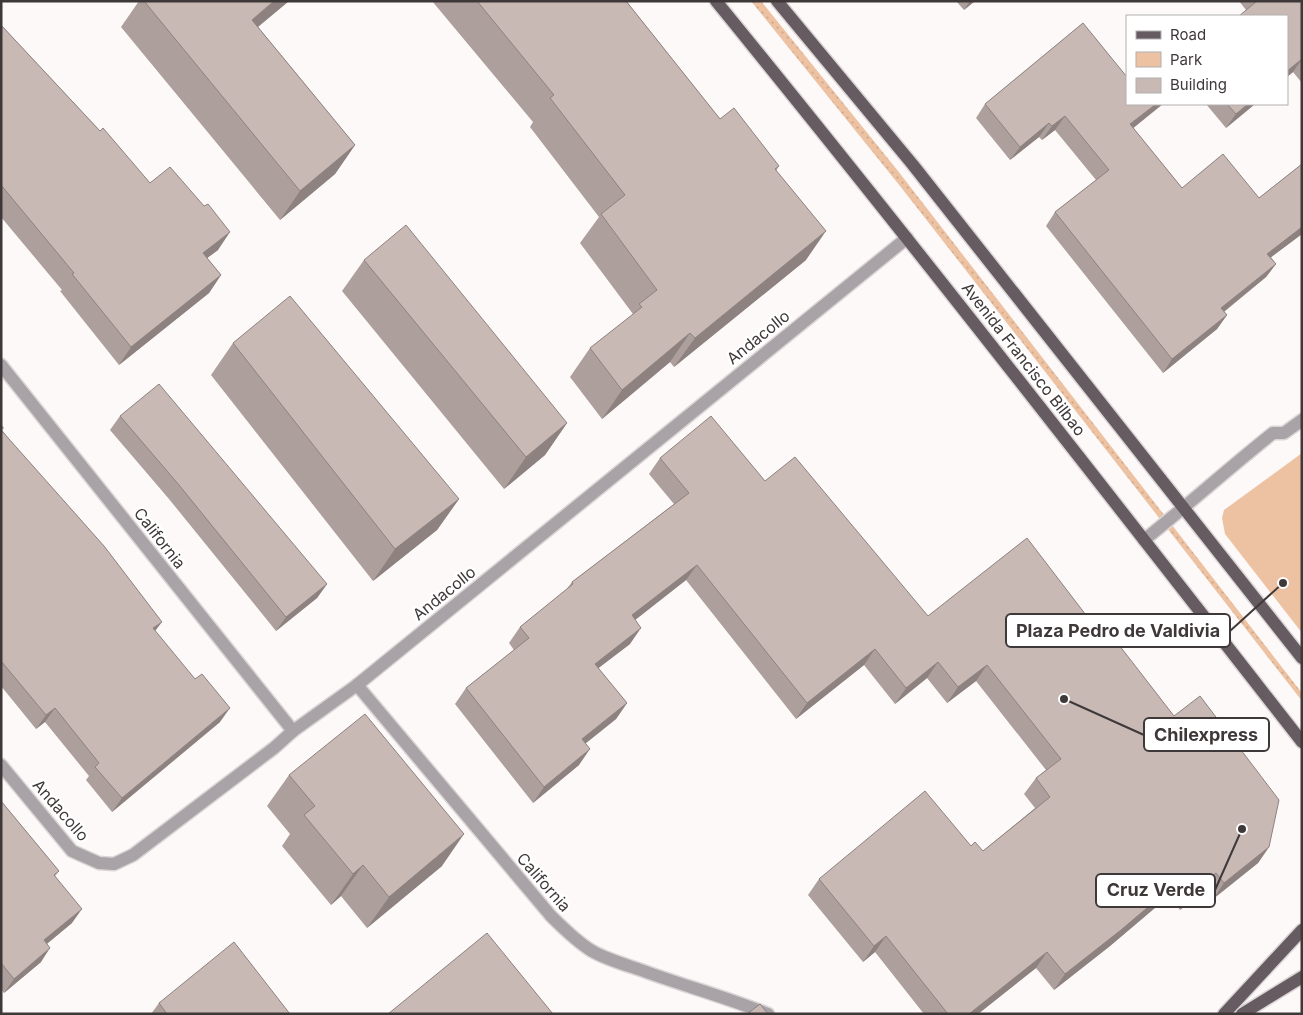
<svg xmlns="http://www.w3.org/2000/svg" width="1303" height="1015" font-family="Inter,sans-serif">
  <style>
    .grass { fill: url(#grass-dots) }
    .park { fill: #edc2a2 }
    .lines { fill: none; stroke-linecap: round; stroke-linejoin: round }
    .minor-casing { stroke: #dbd6d6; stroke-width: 15 }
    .major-casing { stroke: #dbd6d6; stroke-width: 15 }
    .minor { stroke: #a9a2a6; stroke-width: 12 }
    .major { stroke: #665b61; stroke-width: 12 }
    .wall { fill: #ad9f9c }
    .shaded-wall { fill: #8d827f }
    .building { fill: #c9b9b5; stroke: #8d827f }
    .labels { text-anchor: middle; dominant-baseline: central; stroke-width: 4.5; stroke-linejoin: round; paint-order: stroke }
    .street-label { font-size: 16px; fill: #3f3839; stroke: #fff }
    .leader { fill: none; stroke: #3f3839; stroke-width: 2 }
    .callout-dot { fill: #3f3839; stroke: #fff; stroke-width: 2 }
    .callout { fill: #fff; stroke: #3f3839; stroke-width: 2 }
    .callout-label { font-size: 18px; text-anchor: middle; font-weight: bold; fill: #3f3839 }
  </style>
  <defs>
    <pattern id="grass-dots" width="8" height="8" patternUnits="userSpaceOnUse" patternTransform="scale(1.25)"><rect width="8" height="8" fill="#edc2a2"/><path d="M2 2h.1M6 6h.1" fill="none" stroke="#cca78c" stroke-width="1.8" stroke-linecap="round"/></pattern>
  </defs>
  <rect width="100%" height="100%" fill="#fdf9f9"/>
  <!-- grass -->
  <path class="grass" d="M 751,1 L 761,1 L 898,171 L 1302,693 L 1302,701 L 900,186 Z"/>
  <!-- park -->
  <path class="park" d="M 1302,453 L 1302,633 L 1225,534 L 1222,518 L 1224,510 Z"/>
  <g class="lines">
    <!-- minor casing -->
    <g class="minor-casing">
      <g id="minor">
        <path d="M 1,365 L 293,731"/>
        <path d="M 1144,540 C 1188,505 1229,468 1273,433 L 1284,433 L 1302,420"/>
        <path d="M 357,685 L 551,916 C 563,928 577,942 592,951 C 606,959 623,964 638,969 C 681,985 726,997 768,1014"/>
        <path d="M 1,765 L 72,851 L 99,863 L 114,864 L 133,855 L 274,748 L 293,731 L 357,685 L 907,238"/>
      </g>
    </g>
    <!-- major casing -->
    <g class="major-casing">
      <g id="major">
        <path d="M 716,1 C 915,245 1108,494 1302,742"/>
        <path d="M 777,1 L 913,165 L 1302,658"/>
        <path d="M 1224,1014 L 1302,930"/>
        <path d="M 1242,1014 L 1302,977"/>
      </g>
    </g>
    <!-- minor -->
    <use href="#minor" class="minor"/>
    <!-- major -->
    <use href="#major" class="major"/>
  </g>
  <!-- wall -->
  <g class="wall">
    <path d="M 139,1 L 289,1 L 258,27 L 355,145 L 335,174 L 280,220 L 121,27 Z"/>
    <path d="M 432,1 L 626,1 L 720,119 L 779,166 L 776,171 L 806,260 L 674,367 L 670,362 L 602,419 L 570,377 L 590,348 L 630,317 L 633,314 L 580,243 L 599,217 L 530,127 L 533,122 Z"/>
    <path d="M 956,1 L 975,1 L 964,10 Z"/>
    <path d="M 1239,1 L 1302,1 L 1302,83 L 1293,72 L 1287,77 L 1287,16 L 1246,10 Z"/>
    <path d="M 1083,23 L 1133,128 L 1182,188 L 1259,198 L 1302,164 L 1302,234 L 1271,257 L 1276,264 L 1266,277 L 1224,312 L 1227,315 L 1217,329 L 1163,373 L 1046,226 L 1055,212 L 1096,180 L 1055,130 L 1042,140 L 1039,137 L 1010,160 L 976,118 L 985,104 Z"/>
    <path d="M 1,25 L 100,131 L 150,183 L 218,250 L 207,258 L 221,275 L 209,293 L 119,365 L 60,291 L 62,290 L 1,217 Z"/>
    <path d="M 1206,104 L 1255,104 L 1226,128 Z"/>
    <path d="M 364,260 L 567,423 L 545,455 L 504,489 L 342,291 Z"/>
    <path d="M 233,343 L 459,499 L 437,530 L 373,581 L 211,375 Z"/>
    <path d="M 120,416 L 327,584 L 317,598 L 276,631 L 169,499 L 110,430 Z"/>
    <path d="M 1,424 L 4,428 L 2,430 L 155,631 L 220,722 L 112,812 L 86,780 L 89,776 L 45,722 L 36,729 L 1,686 Z"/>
    <path d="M 660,458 L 765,481 L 928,616 L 1089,619 L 1269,847 L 1258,863 L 1213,899 L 1205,889 L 1180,910 L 1169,896 L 1110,946 L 1054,990 L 1036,968 L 978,1014 L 924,1014 L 875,952 L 863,962 L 808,895 L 819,879 L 971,846 L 983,851 L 1035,808 L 1024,794 L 1036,778 L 1046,770 L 976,681 L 947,703 L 927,678 L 895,704 L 864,665 L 796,719 L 686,580 L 635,620 L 630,644 L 598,668 L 627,703 L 616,719 L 586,743 L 579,765 L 533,803 L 455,704 L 466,688 L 514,650 L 509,643 L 520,627 L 566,590 L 572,582 L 674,504 L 649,474 Z"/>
    <path d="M 289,775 L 442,866 L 367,928 L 341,896 L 331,905 L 282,846 L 290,834 L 267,806 Z"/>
    <path d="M 1,801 L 59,871 L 55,876 L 72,923 L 47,944 L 41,962 L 4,993 L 1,989 Z"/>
    <path d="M 159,1003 L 290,1014 L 151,1014 Z"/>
  </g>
  <!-- shaded-wall -->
  <g class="shaded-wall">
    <path d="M 274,1 L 289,1 L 231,49 L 252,20 Z"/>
    <path d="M 970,1 L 975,1 L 964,10 Z"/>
    <path d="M 1302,59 L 1293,72 L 1287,77 L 1287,71 Z"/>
    <path d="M 1156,104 L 1163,104 L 1121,138 L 1130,124 Z"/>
    <path d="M 1248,104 L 1255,104 L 1226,128 L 1236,114 Z"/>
    <path d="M 1065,116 L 1055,130 L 1042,140 L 1052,126 Z"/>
    <path d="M 1049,123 L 1039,137 L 1010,160 L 1020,147 Z"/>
    <path d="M 355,145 L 335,174 L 280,220 L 300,191 Z"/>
    <path d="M 1302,227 L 1302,234 L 1258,267 L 1267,254 Z"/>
    <path d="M 826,231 L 806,260 L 674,367 L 695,338 Z"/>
    <path d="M 230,232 L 218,250 L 191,270 L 203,253 Z"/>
    <path d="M 1276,264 L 1266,277 L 1211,322 L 1221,308 Z"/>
    <path d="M 221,275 L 209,293 L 119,365 L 131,347 Z"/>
    <path d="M 1227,315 L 1217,329 L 1163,373 L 1172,359 Z"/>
    <path d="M 690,333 L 670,362 L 602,419 L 622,390 Z"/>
    <path d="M 567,423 L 545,455 L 504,489 L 526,457 Z"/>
    <path d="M 459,499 L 437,530 L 373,581 L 395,549 Z"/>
    <path d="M 697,565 L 686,580 L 621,631 L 632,615 Z"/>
    <path d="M 327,584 L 317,598 L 276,631 L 286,617 Z"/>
    <path d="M 162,622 L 152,635 L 153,628 Z"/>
    <path d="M 641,628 L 630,644 L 583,680 L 595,664 Z"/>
    <path d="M 875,649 L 864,665 L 796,719 L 807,703 Z"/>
    <path d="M 938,662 L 927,678 L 895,704 L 906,688 Z"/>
    <path d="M 987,665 L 976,681 L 947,703 L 958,687 Z"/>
    <path d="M 627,703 L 616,719 L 571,755 L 582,739 Z"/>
    <path d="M 55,708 L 45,722 L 36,729 L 46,715 Z"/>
    <path d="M 230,708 L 220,722 L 112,812 L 122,798 Z"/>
    <path d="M 590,749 L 579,765 L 533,803 L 544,787 Z"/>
    <path d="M 464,834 L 442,866 L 367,928 L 389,897 Z"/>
    <path d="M 1269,847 L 1258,863 L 1213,899 L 1224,883 Z"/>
    <path d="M 363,865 L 341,896 L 331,905 L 353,874 Z"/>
    <path d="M 1216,873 L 1205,889 L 1180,910 L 1191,894 Z"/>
    <path d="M 1180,880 L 1169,896 L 1110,946 L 1054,990 L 1065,974 Z"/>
    <path d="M 82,909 L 72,923 L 34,954 L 44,940 Z"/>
    <path d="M 886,936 L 875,952 L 863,962 L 874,946 Z"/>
    <path d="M 50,948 L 41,962 L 4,993 L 14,979 Z"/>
    <path d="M 1047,952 L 1036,968 L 978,1014 L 969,1014 Z"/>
  </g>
  <!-- building -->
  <g class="building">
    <path d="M 144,1 L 274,1 L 252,20 L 355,145 L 300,191 Z"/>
    <path d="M 477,1 L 626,1 L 720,119 L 734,108 L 779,166 L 775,169 L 826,231 L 695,338 L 690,333 L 622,390 L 590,348 L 642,307 L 639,304 L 657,290 L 601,214 L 625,195 L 550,98 L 554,95 Z"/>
    <path d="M 1257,1 L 1302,1 L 1302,59 L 1287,71 L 1287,16 L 1239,16 Z"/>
    <path d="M 1083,23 L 1127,77 L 1127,104 L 1156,104 L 1130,124 L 1182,188 L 1223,154 L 1259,198 L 1302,164 L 1302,227 L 1267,254 L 1276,264 L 1221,308 L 1227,315 L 1172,359 L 1055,212 L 1109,170 L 1065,116 L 1052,126 L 1049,123 L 1020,147 L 985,104 Z"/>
    <path d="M 1,25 L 100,131 L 103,128 L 150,183 L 170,167 L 204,206 L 208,204 L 230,232 L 203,253 L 221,275 L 131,347 L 72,274 L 74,273 L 1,185 Z"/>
    <path d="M 1227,104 L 1248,104 L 1236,114 Z"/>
    <path d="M 406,225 L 567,423 L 526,457 L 364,260 Z"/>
    <path d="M 290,296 L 459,499 L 395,549 L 233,343 Z"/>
    <path d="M 159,384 L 327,584 L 286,617 L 179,485 L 120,416 Z"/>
    <path d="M 711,416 L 765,481 L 795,457 L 928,616 L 1027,538 L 1089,619 L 1095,614 L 1174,716 L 1200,696 L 1279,800 L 1269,847 L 1224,883 L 1216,873 L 1191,894 L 1180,880 L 1121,930 L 1065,974 L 1047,952 L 969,1014 L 948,1014 L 886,936 L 874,946 L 819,879 L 925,791 L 971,846 L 975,842 L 983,851 L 1050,797 L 1036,778 L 1061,759 L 987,665 L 958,687 L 938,662 L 906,688 L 875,649 L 807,703 L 697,565 L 632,615 L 641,628 L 595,664 L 627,703 L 582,739 L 590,749 L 544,787 L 466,688 L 529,638 L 520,627 L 573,584 L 572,582 L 689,493 L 660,458 Z"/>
    <path d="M 1,430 L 104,546 L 162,622 L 153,628 L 195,679 L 202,674 L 230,708 L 122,798 L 95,767 L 99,763 L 55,708 L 46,715 L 1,661 Z"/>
    <path d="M 365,714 L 464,834 L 389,897 L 363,865 L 353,874 L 304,815 L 315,806 L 289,775 Z"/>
    <path d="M 1,801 L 59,871 L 54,875 L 82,909 L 44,940 L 50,948 L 14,979 L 1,963 Z"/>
    <path d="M 487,933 L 553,1014 L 388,1014 Z"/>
    <path d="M 234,942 L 290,1014 L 167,1014 L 159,1003 Z"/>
    <path d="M 760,1004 L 768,1014 L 747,1014 Z"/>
  </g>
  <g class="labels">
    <!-- street labels -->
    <g class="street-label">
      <text transform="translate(758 337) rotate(-39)">Andacollo</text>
      <text transform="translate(1024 359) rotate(52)">Avenida Francisco Bilbao</text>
      <text transform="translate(160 538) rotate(52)">California</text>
      <text transform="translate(444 593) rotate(-39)">Andacollo</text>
      <text transform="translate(61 810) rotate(49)">Andacollo</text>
      <text transform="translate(544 882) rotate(49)">California</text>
    </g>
  </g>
  <!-- callouts -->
  <path class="leader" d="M1283 583L1230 631M1064 699L1144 735M1242 829L1215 890"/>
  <g class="callout-dot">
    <circle cx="1283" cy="583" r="5"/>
    <circle cx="1064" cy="699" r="5"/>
    <circle cx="1242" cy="829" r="5"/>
  </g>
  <g class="callout">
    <rect x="1006" y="614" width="224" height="33" rx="5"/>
    <rect x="1144" y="718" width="125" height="33" rx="5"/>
    <rect x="1096" y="874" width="119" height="33" rx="5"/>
  </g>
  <g class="callout-label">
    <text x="1118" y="637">Plaza Pedro de Valdivia</text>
    <text x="1206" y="741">Chilexpress</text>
    <text x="1156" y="896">Cruz Verde</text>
  </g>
  <!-- border -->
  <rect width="1303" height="1015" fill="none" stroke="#3f3839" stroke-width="5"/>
  <!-- legend -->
  <rect x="1126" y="15" width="162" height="90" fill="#ffffff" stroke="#b2afb0"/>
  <rect x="1136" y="31" width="25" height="8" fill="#665b61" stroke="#b2afb0"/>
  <text x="1170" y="40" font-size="15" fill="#3f3839">Road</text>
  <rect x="1136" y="52" width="25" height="15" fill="#edc2a2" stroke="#b2afb0"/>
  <text x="1170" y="65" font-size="15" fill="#3f3839">Park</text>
  <rect x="1136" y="78" width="25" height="15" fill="#c9b9b5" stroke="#b2afb0"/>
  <text x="1170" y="90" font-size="15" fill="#3f3839">Building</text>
</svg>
